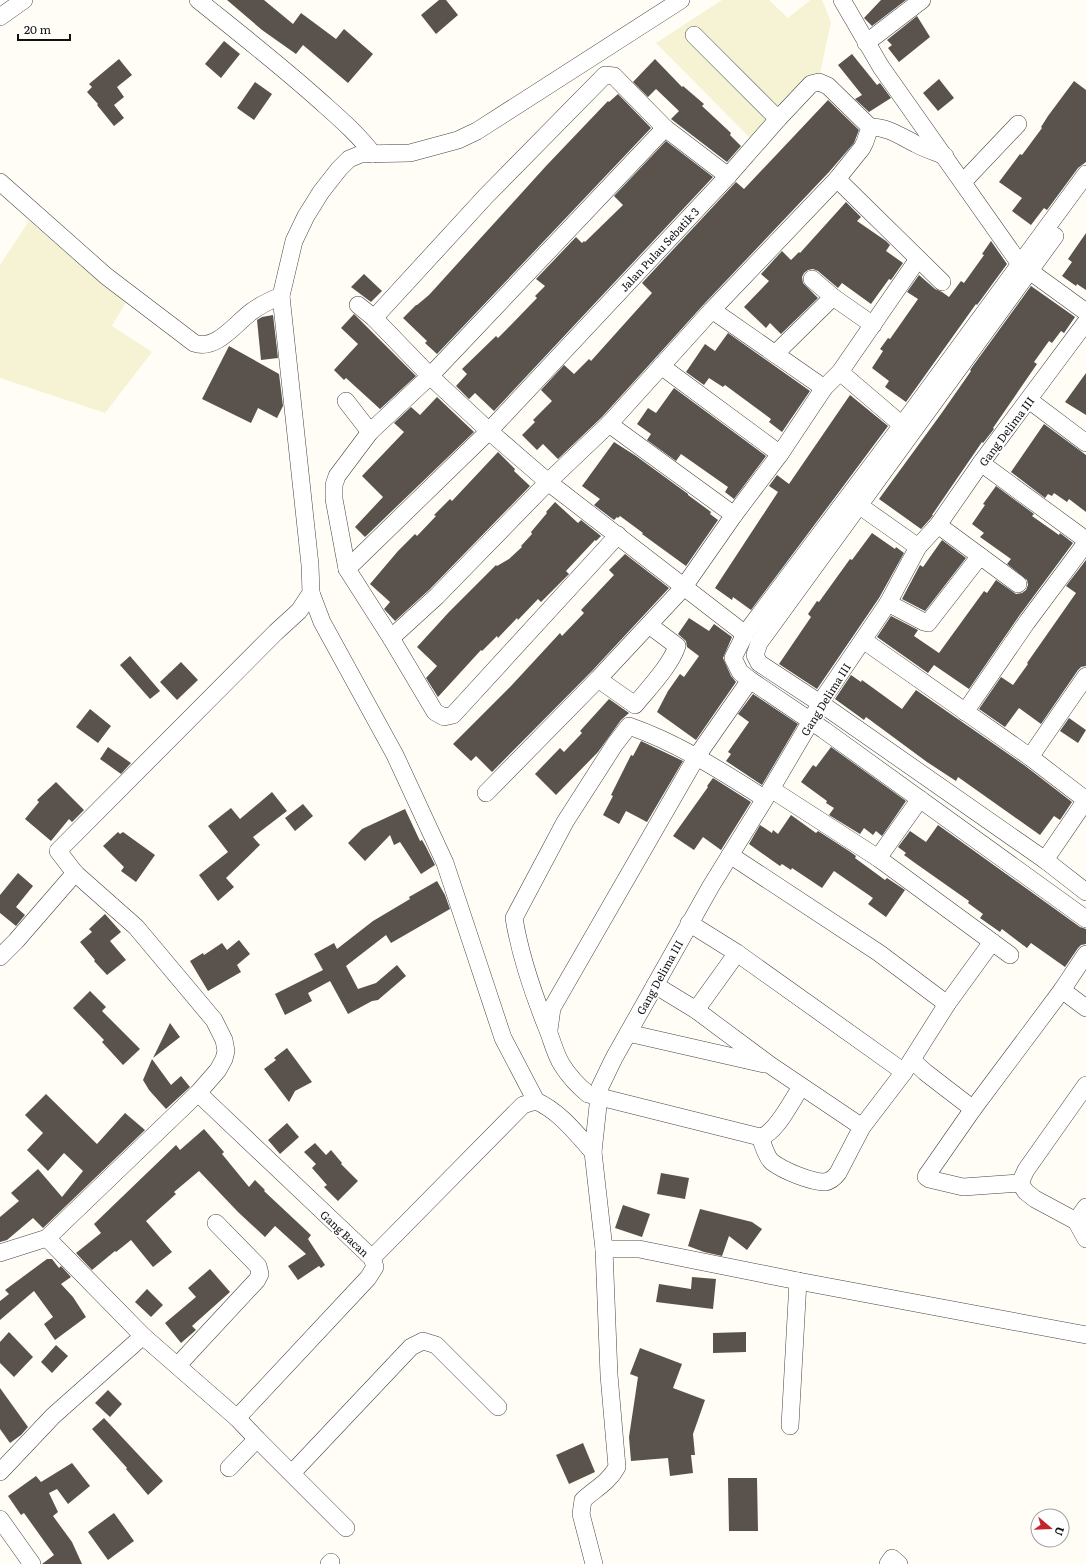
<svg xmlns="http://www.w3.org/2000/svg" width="1086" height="1564" font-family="Literata,serif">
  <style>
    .farmland { fill: #f6f3d4 }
    .building { fill: #5a524d }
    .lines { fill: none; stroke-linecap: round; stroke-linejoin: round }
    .minor-casing { stroke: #444; stroke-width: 18 }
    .minor { stroke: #fff; stroke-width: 17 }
    .labels { text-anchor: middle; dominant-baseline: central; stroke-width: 4; stroke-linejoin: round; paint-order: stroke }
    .street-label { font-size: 11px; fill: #111; stroke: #fff }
  </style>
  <rect width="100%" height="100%" fill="#fffdf5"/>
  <!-- farmland -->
  <g class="farmland">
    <path d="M 722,0 L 769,0 L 788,18 L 810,0 L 822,0 L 831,22 L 818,83 L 757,145 L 656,43 Z"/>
    <path d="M 29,221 L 126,302 L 112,326 L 152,352 L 105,413 L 0,378 L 0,265 Z"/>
  </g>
  <!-- building -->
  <g class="building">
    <path d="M 227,0 L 264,0 L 293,24 L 301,13 L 336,39 L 344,29 L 373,54 L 348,83 L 303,45 L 296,54 L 262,30 Z"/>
    <path d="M 439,0 L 446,0 L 458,15 L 436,34 L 421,15 Z"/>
    <path d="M 881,0 L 906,0 L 872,26 L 864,18 Z"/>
    <path d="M 917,16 L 930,37 L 899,62 L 888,48 L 892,45 L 887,40 Z"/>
    <path d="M 224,41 L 240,54 L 221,78 L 205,64 Z"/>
    <path d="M 852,54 L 877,85 L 880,83 L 891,98 L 869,112 L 855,99 L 862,95 L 838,65 Z"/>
    <path d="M 119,59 L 132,75 L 117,87 L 124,97 L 114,105 L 124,118 L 114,126 L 97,105 L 98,104 L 87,92 L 92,87 L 89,84 Z"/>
    <path d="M 655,59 L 682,87 L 683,86 L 704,104 L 702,106 L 731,133 L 730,135 L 741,146 L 727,162 L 671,119 L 679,111 L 656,89 L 648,97 L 633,82 Z"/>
    <path d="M 939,79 L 954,98 L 938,111 L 923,93 Z"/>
    <path d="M 1074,81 L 1086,90 L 1086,162 L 1078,168 L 1047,210 L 1044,208 L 1031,225 L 1012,211 L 1022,198 L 999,182 L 1020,154 L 1022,155 L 1042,128 L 1041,127 L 1048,116 Z"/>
    <path d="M 255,82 L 272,94 L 254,120 L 237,108 Z"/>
    <path d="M 618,94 L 651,128 L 437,354 L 425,343 L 427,341 L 403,318 L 416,305 L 417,305 L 429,295 L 546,166 L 608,101 L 609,102 Z"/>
    <path d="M 828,100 L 859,130 L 854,143 L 829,172 L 705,303 L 602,417 L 558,459 L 543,444 L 537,450 L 522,435 L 535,422 L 533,420 L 552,401 L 541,390 L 564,365 L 574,374 L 589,359 L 591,361 L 652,293 L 642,283 L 736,182 L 744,189 Z"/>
    <path d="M 666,141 L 713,177 L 494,411 L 475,393 L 469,399 L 456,386 L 467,374 L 462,369 L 496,336 L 498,338 L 506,330 L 537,298 L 535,296 L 545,286 L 536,279 L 576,237 L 582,243 L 584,241 L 585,242 L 623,205 L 614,196 Z"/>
    <path d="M 846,202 L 861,217 L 857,221 L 886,241 L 890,245 L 886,251 L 903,263 L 891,280 L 889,279 L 871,304 L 842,283 L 838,288 L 818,271 L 813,269 L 808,270 L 804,273 L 802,277 L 803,283 L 818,298 L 781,334 L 770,323 L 766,328 L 744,307 L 769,281 L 761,274 L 782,251 L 791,260 L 799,252 L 800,253 Z"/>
    <path d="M 1086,233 L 1086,290 L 1077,284 L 1076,286 L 1062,276 L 1072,262 L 1068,259 Z"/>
    <path d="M 991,241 L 1007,264 L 977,305 L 976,304 L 906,402 L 885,387 L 889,381 L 872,368 L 883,351 L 880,349 L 888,338 L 890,339 L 918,299 L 907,292 L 919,275 L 935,289 L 942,292 L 949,297 L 961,281 L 964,283 L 984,255 L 982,254 Z"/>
    <path d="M 364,274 L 382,291 L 371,302 L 351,287 Z"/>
    <path d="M 1031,286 L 1075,317 L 1064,333 L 1061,331 L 1052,343 L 1049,341 L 1034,362 L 1037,364 L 993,428 L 994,429 L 983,443 L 982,442 L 932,515 L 933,515 L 930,519 L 921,529 L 879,499 L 941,414 L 971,371 L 970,370 Z"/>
    <path d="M 354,314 L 416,376 L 380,409 L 346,378 L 344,380 L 334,370 L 358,344 L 341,328 Z"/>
    <path d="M 273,315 L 278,358 L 261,360 L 257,320 L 262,317 Z"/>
    <path d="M 728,333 L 810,391 L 782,432 L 769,422 L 771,419 L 725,385 L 723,387 L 709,378 L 704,385 L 686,372 L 705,344 L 715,351 Z"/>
    <path d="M 229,346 L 279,374 L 283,406 L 277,418 L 258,408 L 251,423 L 202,399 Z"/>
    <path d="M 1086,373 L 1086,415 L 1065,402 Z"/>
    <path d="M 674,388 L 766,456 L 734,499 L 725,492 L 728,487 L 681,454 L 676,461 L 647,440 L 651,434 L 637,424 L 648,408 L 656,413 Z"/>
    <path d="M 850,395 L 888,426 L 751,610 L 733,597 L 732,600 L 715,588 L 778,492 L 769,486 L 777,475 L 789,484 Z"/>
    <path d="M 437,397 L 474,432 L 365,537 L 355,527 L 383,497 L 362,476 L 404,432 L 394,423 L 411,407 L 420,415 Z"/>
    <path d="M 1044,424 L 1086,455 L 1086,512 L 1069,499 L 1067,502 L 1054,493 L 1052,496 L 1048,494 L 1045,498 L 1011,472 Z"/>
    <path d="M 614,442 L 636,456 L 688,494 L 688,495 L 711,512 L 710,514 L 718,520 L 686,566 L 642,534 L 643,533 L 620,516 L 618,518 L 617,517 L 614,520 L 594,505 L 600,499 L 582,486 Z"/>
    <path d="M 498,452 L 515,469 L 514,471 L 530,486 L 430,589 L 395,621 L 384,609 L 390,602 L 370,584 L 398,551 L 415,534 L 417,536 L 436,516 L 434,515 L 450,499 L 452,501 Z"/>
    <path d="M 996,486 L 1034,514 L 1032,516 L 1059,535 L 1060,533 L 1073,543 L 1019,616 L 969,689 L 934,665 L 928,673 L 877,637 L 891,616 L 918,630 L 914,636 L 939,653 L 984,591 L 987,593 L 996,580 L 1016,594 L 1022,593 L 1026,590 L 1028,585 L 1027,580 L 1007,564 L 1011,559 L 980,537 L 984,533 L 972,524 L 985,505 L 983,504 Z"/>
    <path d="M 555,502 L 578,523 L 581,520 L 601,536 L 596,541 L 595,540 L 566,571 L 569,574 L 541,602 L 538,599 L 518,620 L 517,618 L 498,638 L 497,636 L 482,651 L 481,650 L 438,697 L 426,678 L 437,666 L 417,647 L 449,612 L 496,565 L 497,566 L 509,559 L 522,547 L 521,546 L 532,534 L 531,532 L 547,513 L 546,512 Z"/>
    <path d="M 872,533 L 895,549 L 896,547 L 904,553 L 879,598 L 817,689 L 779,664 L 811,617 L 808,614 L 817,601 L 819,602 L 850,559 L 852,560 Z"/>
    <path d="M 942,540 L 966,558 L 925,611 L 902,599 L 920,565 L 923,567 Z"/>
    <path d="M 625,554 L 669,588 L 591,672 L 492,772 L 476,756 L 471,761 L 453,744 L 511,686 L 560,633 L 562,636 L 584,613 L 581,610 L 614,575 L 609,570 Z"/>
    <path d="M 1086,560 L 1086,666 L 1081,667 L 1078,670 L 1041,724 L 1019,708 L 1005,727 L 979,709 L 1001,677 L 1013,685 L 1028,664 L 1027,663 L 1076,593 L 1066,586 Z"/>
    <path d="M 689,618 L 709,631 L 714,624 L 732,637 L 723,658 L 731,676 L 736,682 L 696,740 L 657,712 L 668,691 L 680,674 L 684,677 L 699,656 L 687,647 L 686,641 L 678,634 Z"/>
    <path d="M 130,656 L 160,691 L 150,699 L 120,665 Z"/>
    <path d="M 181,662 L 198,680 L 177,700 L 160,682 Z"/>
    <path d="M 851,675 L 861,682 L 862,680 L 902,709 L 916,690 L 1024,765 L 1072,802 L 1060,820 L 1054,816 L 1040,835 L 958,777 L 956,781 L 927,762 L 866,717 L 864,720 L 835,699 Z"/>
    <path d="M 753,694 L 798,724 L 762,785 L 726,761 L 731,754 L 728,752 L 749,722 L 738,714 Z"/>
    <path d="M 609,699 L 629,713 L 621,720 L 598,752 L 556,795 L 535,774 L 560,748 L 564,752 L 582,733 L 580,731 Z"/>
    <path d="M 90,709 L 111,726 L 98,743 L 76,727 Z"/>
    <path d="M 1069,718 L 1086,730 L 1078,743 L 1060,731 Z"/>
    <path d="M 641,741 L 683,761 L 647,822 L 626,811 L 619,824 L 603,815 L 613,796 L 611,795 L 631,755 L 633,756 Z"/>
    <path d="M 108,747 L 131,763 L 121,774 L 100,759 Z"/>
    <path d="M 831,747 L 906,801 L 882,836 L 876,831 L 873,835 L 864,828 L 860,834 L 829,815 L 834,808 L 826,803 L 827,801 L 801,782 L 813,765 L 816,767 Z"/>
    <path d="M 713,778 L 751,802 L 721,850 L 703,837 L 694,850 L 673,836 L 708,787 L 707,786 Z"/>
    <path d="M 56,782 L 84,810 L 72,822 L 69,819 L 51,841 L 25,819 L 39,802 L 37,800 Z"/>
    <path d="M 272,792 L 287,811 L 253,837 L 260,845 L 226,878 L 234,887 L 218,901 L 199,875 L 228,852 L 208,826 L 231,808 L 240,819 Z"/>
    <path d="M 303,804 L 313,816 L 295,831 L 285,818 Z"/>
    <path d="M 405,809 L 420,841 L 422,840 L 426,847 L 435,865 L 421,874 L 400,842 L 394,845 L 390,835 L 365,861 L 348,843 L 362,829 Z"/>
    <path d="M 791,815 L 816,833 L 818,831 L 849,851 L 856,856 L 855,858 L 885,880 L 887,878 L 905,890 L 886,917 L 868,904 L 873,898 L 834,871 L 822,888 L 792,868 L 791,870 L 782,864 L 780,866 L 749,844 L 760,825 L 772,833 L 773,830 L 778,834 Z"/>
    <path d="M 938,825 L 1080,927 L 1086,929 L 1086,944 L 1081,945 L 1078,948 L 1065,967 L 1031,943 L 1027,948 L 1002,929 L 1000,932 L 980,918 L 983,914 L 968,903 L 969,901 L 915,863 L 904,855 L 906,853 L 898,847 L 910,831 L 926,842 Z"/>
    <path d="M 118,832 L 120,834 L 123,832 L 155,855 L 136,882 L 121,871 L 124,867 L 103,846 Z"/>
    <path d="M 18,873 L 33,886 L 16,907 L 25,915 L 16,926 L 0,913 L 0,895 Z"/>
    <path d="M 437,881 L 445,895 L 450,909 L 391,943 L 386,935 L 346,966 L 358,989 L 376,983 L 397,965 L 406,976 L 378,1000 L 372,1001 L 348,1014 L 330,981 L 308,993 L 312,1001 L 285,1015 L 275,994 L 323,970 L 314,954 L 334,943 L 337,949 L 373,921 L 410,899 L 409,897 Z"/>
    <path d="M 105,914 L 121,932 L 110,941 L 126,960 L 107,975 L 94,961 L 95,960 L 80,942 L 92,932 L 89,929 Z"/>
    <path d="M 239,940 L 250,954 L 237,965 L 241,972 L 208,991 L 190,961 L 203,953 L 204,955 L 222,943 L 227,950 Z"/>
    <path d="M 90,991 L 106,1007 L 102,1011 L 140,1049 L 123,1065 L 102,1042 L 104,1040 L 73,1008 Z"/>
    <path d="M 170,1023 L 180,1037 L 153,1058 Z"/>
    <path d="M 287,1048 L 312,1082 L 295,1091 L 289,1102 L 264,1069 L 276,1060 L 274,1058 Z"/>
    <path d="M 152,1059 L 171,1085 L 181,1076 L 190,1087 L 166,1109 L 149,1090 L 143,1080 Z"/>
    <path d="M 46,1094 L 97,1144 L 125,1113 L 145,1130 L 43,1228 L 33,1218 L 7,1240 L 0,1242 L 0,1217 L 19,1201 L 11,1193 L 38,1169 L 62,1197 L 83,1171 L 64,1153 L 48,1171 L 27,1150 L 43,1133 L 25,1115 Z"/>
    <path d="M 287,1123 L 299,1137 L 280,1154 L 268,1140 Z"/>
    <path d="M 204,1129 L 224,1152 L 222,1154 L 249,1187 L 255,1180 L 265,1190 L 264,1191 L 311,1235 L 308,1239 L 325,1265 L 321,1268 L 319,1266 L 298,1280 L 288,1266 L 306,1254 L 275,1226 L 265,1237 L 238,1212 L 199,1171 L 174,1192 L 176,1194 L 146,1221 L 172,1252 L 153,1267 L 131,1240 L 116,1252 L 115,1251 L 92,1270 L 76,1253 L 101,1233 L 94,1224 L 176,1145 L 180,1150 Z"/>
    <path d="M 315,1143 L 326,1155 L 331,1150 L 342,1163 L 341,1164 L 358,1181 L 338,1201 L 324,1187 L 327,1185 L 312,1168 L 316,1164 L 304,1152 Z"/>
    <path d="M 661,1173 L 689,1178 L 685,1199 L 657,1194 Z"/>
    <path d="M 623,1205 L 650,1214 L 642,1237 L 615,1228 Z"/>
    <path d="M 700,1209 L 752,1222 L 762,1229 L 747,1250 L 729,1236 L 722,1256 L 704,1252 L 688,1246 Z"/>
    <path d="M 47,1259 L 52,1259 L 59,1268 L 61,1266 L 71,1277 L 61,1284 L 73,1297 L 86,1317 L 55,1340 L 44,1324 L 53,1317 L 34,1291 L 0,1320 L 0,1301 L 9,1294 L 5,1290 Z"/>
    <path d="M 210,1269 L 230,1292 L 192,1326 L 196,1330 L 181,1343 L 165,1323 L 196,1297 L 188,1288 Z"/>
    <path d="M 692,1277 L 716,1279 L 713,1309 L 656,1302 L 659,1284 L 691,1289 Z"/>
    <path d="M 147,1289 L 163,1305 L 151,1317 L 135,1302 Z"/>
    <path d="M 9,1332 L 33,1357 L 14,1377 L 0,1363 L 0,1342 Z"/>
    <path d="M 746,1332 L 746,1352 L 713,1353 L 713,1333 Z"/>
    <path d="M 56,1345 L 68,1356 L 52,1373 L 41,1362 Z"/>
    <path d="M 640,1348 L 682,1364 L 673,1388 L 705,1400 L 693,1434 L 695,1455 L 691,1455 L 693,1473 L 670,1476 L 668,1458 L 631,1461 L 629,1437 L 638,1377 L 630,1374 Z"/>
    <path d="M 0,1388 L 28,1427 L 21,1435 L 10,1443 L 0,1429 Z"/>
    <path d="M 108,1390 L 122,1404 L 110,1417 L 95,1403 Z"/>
    <path d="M 104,1418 L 163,1481 L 148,1495 L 126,1469 L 127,1468 L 92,1429 Z"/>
    <path d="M 583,1443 L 595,1472 L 569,1484 L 556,1455 Z"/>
    <path d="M 72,1463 L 90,1486 L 68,1504 L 57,1489 L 49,1493 L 58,1512 L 53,1516 L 72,1542 L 82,1564 L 42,1564 L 54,1555 L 24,1513 L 21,1515 L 8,1496 L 36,1476 L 41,1482 Z"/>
    <path d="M 728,1478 L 757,1478 L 758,1531 L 729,1531 Z"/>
    <path d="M 114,1513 L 134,1541 L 108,1560 L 88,1532 Z"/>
  </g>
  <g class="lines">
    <!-- minor casing -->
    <g class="minor-casing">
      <g id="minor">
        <path d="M 198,0 C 239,33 280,65 319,100 C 338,117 357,133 373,154"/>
        <path d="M 842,0 L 881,67 L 1020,264 L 1086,312"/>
        <path d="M 0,17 L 24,0"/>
        <path d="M 694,35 L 778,119"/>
        <path d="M 866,43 L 922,0"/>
        <path d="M 870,127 C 888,127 900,136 916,144 C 925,149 935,152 945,156"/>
        <path d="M 1086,174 L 902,425 L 745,634 L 733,658 L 740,672 L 750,680 L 824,730 L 1086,919"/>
        <path d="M 837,179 L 942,282"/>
        <path d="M 0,182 L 106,276 L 194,343 C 216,351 235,324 251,312 C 260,305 271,300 281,296"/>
        <path d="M 963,182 L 1018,124"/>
        <path d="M 1055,236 L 759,643 L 755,655 L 759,663 L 823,705 L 1045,860 L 1086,892"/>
        <path d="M 812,279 L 833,297 L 873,325"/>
        <path d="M 358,305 L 374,318 L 430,376 L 489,431 L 548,482 L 745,634"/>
        <path d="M 712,310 L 824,388"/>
        <path d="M 374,318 L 486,196 L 605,75 L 614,76 L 665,128 L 728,176"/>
        <path d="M 775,354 L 833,297"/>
        <path d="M 661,366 L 780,454"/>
        <path d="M 840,372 L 902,425"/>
        <path d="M 1029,400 L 1086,443"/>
        <path d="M 346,401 L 370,432"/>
        <path d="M 609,424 L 734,515"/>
        <path d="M 981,463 L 1086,540"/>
        <path d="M 860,506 L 918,547"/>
        <path d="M 938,525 L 1018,584"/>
        <path d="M 618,535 L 453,715 L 444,717 L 435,712 L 391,638 L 347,569 L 334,499 L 334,485 L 337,476 L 370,432 L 430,376 L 665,128"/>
        <path d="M 347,569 L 489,431 L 728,176 L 778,119 L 811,84 L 819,82 L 828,86 L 870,127 L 865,142 L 862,148 L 837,179 L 712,310 L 609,424 L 548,482 L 437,596 L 391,638"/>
        <path d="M 311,593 L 322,622 L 395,755 L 445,863 L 503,1038 L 536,1101"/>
        <path d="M 888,603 L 924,622 L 928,623 L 980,556"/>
        <path d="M 863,640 L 1030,757 L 1086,800"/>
        <path d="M 598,679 L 635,705 C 648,689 671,665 677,646 L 649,625"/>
        <path d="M 965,712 L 1027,622 L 1086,543"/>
        <path d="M 1030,757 L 1086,676"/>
        <path d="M 771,789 L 878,858 L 1010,955"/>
        <path d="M 486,793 L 598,679 L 683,588 L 734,515 L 780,454 L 824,388 L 840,372 L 918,259"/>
        <path d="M 764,798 C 721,771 678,743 629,726 L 615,744 L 565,822 L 514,918 C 520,955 533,993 547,1028 C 552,1040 555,1054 562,1065 C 569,1076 578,1086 588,1094 L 760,1137 C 776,1134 792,1100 801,1087"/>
        <path d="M 730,855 L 879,953 L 947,1004"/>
        <path d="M 878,858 L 920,799"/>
        <path d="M 1045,860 L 1086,800"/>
        <path d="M 689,923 L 737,953 L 904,1072"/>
        <path d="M 0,957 L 16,941 L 75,873"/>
        <path d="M 655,985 L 696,1010 L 770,1065 L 862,1127"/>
        <path d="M 1062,990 L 1086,1008"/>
        <path d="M 696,1010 L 737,953"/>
        <path d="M 549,1030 L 552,1008 L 697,756 L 750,680"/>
        <path d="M 628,1033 L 764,1064"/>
        <path d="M 912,1060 L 925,1072 L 973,1109"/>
        <path d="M 1086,1085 L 1026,1170 L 1020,1183 L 1026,1192 L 1035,1199 L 1076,1221 L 1086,1239"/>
        <path d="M 198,1093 L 372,1258 L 375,1267 L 368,1278 L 237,1418"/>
        <path d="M 760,1137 C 763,1144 766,1157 772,1162 C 784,1171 811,1182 825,1182 C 831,1181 835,1177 838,1173 L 862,1127 L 904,1072 L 947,1004 L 992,942"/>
        <path d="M 1020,1183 L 963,1187 L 929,1179 L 926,1177 L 927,1175 L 973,1109 L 1062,990 L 1086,954"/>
        <path d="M 1076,1221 L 1086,1207"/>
        <path d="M 47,1238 L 143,1336 L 237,1418 L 257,1439 L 346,1528"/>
        <path d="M 604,1249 L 593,1152 L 600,1087 L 614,1058 L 711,886 L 771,789 L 811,721 L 820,703 L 888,603 L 918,547 L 938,525 L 981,463 L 1086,322"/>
        <path d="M 0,1253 L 47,1238 L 198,1093 L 218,1070 L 224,1059 L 226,1051 L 224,1040 L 214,1020 L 136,927 L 75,873 L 58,851 L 276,632 L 299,611 L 311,593 L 310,565 L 281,296 L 294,241 L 306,216 L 321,192 L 339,169 L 349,159 L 361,154 L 410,153 L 458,140 L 477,131 L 681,0"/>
        <path d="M 372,1258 L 523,1105 L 536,1101 C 559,1111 576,1133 593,1152"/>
        <path d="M 178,1365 L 257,1280 L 260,1274 L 258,1266 L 216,1223"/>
        <path d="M 790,1426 L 798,1281"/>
        <path d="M 229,1468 L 257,1439"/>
        <path d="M 0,1472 L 53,1416 L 143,1336"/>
        <path d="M 292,1473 L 411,1347 L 423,1341 L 436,1345 L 498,1407"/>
        <path d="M 0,1519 L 32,1564"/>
        <path d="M 329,1564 L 331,1562"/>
        <path d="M 594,1564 L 581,1514 L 583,1500 C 595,1489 609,1482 617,1467 L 609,1375 L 604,1249 L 639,1249 L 798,1281 L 1086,1335"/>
        <path d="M 888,1564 L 892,1558 L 899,1564"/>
      </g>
    </g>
    <!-- minor -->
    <use href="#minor" class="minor"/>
  </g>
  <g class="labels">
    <!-- street labels -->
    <g class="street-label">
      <text transform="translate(659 249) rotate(-47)">Jalan Pulau Sebatik 3</text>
      <text transform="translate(1006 431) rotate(-53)">Gang Delima III</text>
      <text transform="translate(825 699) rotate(-58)">Gang Delima III</text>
      <text transform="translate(659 977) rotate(-61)">Gang Delima III</text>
      <text transform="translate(345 1233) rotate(43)">Gang Bacan</text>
    </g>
  </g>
  <!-- north arrow -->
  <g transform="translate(1050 1528) rotate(109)"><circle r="19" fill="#ffffff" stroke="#a0a0a0"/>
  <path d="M0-3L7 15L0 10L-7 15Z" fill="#c4262e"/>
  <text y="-6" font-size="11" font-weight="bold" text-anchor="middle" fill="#111111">U</text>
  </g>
  <!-- scale -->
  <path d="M18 34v6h52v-6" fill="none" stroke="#111111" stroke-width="2"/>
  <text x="24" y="34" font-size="12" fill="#111111" stroke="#ffffff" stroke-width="3" paint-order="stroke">20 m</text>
</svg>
